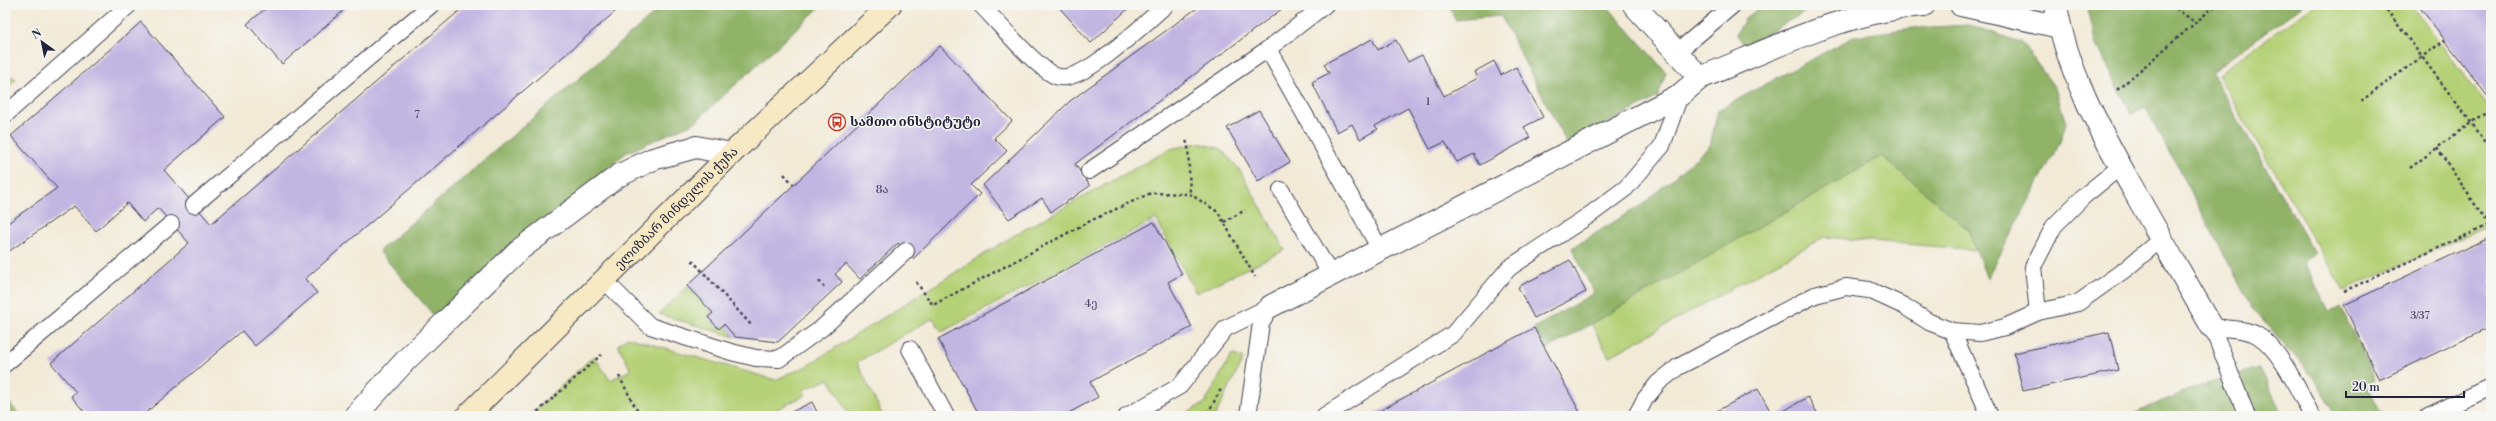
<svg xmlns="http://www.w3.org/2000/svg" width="2496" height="421" font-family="'Libre Bodoni','Noto Serif Georgian',serif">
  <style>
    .green { fill: #b5d177; stroke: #6c7a59 }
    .forest { fill: #90b368; stroke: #596a52 }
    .building { fill: #c1b5e2 }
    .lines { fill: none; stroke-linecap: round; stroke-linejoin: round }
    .lane-casing { stroke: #414052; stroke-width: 18 }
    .street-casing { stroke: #414052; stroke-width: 24 }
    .secondary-casing { stroke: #414052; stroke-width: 24 }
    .path { stroke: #414052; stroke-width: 2.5; stroke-dasharray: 3 3; stroke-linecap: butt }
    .lane { stroke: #fff; stroke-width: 16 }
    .street { stroke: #fff; stroke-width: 22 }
    .secondary { stroke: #f7e9c3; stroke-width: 22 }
    .labels { text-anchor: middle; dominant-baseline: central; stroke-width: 3; stroke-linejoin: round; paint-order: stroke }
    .number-label { font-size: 11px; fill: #4a4765 }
    .poi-label { font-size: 13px; font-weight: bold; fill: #22223b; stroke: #f6f6f2; text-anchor: start }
    .street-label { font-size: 13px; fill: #22223b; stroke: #f6f6f2 }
  </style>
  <rect width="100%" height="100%" fill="#f6f6f2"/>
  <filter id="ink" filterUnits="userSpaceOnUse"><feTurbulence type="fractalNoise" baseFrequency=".025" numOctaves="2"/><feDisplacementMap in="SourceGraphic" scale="8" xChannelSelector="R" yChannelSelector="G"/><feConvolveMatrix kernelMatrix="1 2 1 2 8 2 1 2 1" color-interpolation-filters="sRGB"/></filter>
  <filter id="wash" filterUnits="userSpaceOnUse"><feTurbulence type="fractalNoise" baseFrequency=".012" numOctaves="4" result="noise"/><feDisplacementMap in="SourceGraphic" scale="16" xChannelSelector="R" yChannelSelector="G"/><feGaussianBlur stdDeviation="0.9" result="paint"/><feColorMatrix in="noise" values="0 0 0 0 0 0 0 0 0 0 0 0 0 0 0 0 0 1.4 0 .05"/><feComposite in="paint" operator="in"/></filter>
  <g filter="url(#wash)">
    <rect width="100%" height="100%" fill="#f2ead7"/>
    <!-- green -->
    <g class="green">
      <path d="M 2314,5 L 2412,5 L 2491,111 L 2491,224 L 2344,291 L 2217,74 Z"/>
      <path d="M 5,73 L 16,79 L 5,89 Z"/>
      <path d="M 1198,143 L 1220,148 L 1239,169 L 1285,250 L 1196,293 L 1156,219 L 942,332 L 933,318 L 857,362 L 883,416 L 850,416 L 829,379 L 803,390 L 806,395 L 763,416 L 608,416 L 602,412 L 591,416 L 528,416 L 594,356 L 610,380 L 631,370 L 618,345 L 627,337 L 775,380 L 805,367 L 1018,233 L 1170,149 Z"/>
      <path d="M 1882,156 L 1968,229 L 1976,250 L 1824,237 L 1609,357 L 1591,323 Z"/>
      <path d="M 687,286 L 713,313 L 708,317 L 719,329 L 724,324 L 735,337 L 659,314 Z"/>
      <path d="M 1232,354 L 1243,359 L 1215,416 L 1181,416 L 1205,403 Z"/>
    </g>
    <!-- forest -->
    <g class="forest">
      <path d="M 654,5 L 822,5 L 695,122 L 626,153 L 435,317 L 379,251 L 657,11 Z"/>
      <path d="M 1449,5 L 1606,5 L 1666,72 L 1658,97 L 1567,144 L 1501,16 L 1455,20 Z"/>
      <path d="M 1762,5 L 1822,5 L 1808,10 L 1746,46 L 1736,34 L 1745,19 Z"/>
      <path d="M 2087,5 L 2303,5 L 2211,72 L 2315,254 L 2304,262 L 2329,311 L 2341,307 L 2375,381 L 2367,384 L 2382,416 L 2337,416 L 2316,381 L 2252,307 L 2145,107 L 2131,114 L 2097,45 Z"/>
      <path d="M 1970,25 L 2021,42 L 2055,88 L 2066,123 L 2060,142 L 1987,279 L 1968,229 L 1882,156 L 1546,350 L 1534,328 L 1594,293 L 1572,248 L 1643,204 L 1710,146 L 1718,110 L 1855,36 L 1913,28 Z"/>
      <path d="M 2260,368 L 2283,416 L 2131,416 C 2172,395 2214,380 2260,368 Z"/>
      <path d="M 5,397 L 20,416 L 5,416 Z"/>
    </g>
    <g id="blocks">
      <!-- building -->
      <g class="building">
        <path d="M 270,5 L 350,5 L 282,64 L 247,24 Z"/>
        <path d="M 466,5 L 623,5 L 305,279 L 317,293 L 255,346 L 242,331 L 142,416 L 88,416 L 71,396 L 76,392 L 51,363 L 189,243 L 158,208 L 143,222 L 127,203 L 96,231 L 74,206 L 5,254 L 5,225 L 57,188 L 11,136 L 141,22 L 225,117 L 164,170 L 211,224 Z"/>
        <path d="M 1057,5 L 1132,5 L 1091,43 Z"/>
        <path d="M 1201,5 L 1287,5 L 1075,164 L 1090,186 L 1051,212 L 1042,198 L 1009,219 L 983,185 L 1070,101 Z"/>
        <path d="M 2418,5 L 2491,5 L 2491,101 L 2445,40 Z"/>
        <path d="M 1372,39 L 1378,50 L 1396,40 L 1408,62 L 1422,55 L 1444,96 L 1477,78 L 1474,72 L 1494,61 L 1501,75 L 1516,67 L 1543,117 L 1524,127 L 1530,138 L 1480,165 L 1474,154 L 1457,162 L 1445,142 L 1430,149 L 1408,108 L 1375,126 L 1378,129 L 1360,139 L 1352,124 L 1337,132 L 1312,82 L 1329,73 L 1324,64 Z"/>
        <path d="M 940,46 L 1012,121 L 994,138 L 1007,151 L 971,185 L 980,194 L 913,259 L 898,243 L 860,279 L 846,264 L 835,274 L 842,282 L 778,342 L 735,337 L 724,324 L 719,329 L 708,317 L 713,313 L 687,286 Z"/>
        <path d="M 1259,110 L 1290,162 L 1258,181 L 1227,128 Z"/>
        <path d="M 1154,222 L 1182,274 L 1168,282 L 1192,327 L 1090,382 L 1098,397 L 1063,416 L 980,416 L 938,339 Z"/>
        <path d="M 2491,237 L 2491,327 L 2379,380 L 2344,305 Z"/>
        <path d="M 1570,260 L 1586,292 L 1534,318 L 1518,287 Z"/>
        <path d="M 1534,328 L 1582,416 L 1370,416 L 1516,337 Z"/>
        <path d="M 2109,332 L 2118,370 L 2023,391 L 2014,353 Z"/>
        <path d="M 1758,389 L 1773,416 L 1707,416 Z"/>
        <path d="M 1808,397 L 1819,416 L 1775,416 Z"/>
        <path d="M 812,402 L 819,416 L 783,416 Z"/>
      </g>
    </g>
  </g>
  <g filter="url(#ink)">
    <use href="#blocks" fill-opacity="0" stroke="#414052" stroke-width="1"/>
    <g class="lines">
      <!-- lane casing -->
      <g class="lane-casing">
        <g id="lane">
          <path d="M 981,5 C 996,20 1041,74 1059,77 C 1085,82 1146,22 1166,5"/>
          <path d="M 1268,49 L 1380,249"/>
          <path d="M 1676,53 L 1733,5"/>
          <path d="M 5,115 L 129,5"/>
          <path d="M 1089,171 L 1268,49 L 1325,5"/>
          <path d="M 1281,190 L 1331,275"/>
          <path d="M 194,205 L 431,5"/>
          <path d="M 605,281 L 650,326 L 731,352 L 756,358 L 779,359 L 822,328 L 906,251"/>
          <path d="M 2038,312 L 2033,267 L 2054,226 L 2084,196 L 2121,166"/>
          <path d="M 1952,331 L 1990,416"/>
          <path d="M 910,349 L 946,416"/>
          <path d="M 5,364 L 171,224"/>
          <path d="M 1127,416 L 1180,386 L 1226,328 L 1271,306"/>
          <path d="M 1248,416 L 1261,323 L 1271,306"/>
          <path d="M 1324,416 L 1453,334 L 1509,268 L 1591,214 L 1626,188 L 1662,146 L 1680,95"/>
          <path d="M 1636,416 L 1645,399 L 1658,383 L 1678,367 L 1815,295 L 1846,287 L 1869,290 L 1904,306 L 1929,322 L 1952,331 L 1980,333 L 2005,327 L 2038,312 L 2078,303 L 2127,268 L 2161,239"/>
          <path d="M 2247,416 L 2212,327 C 2226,329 2245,328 2257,335 C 2281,349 2299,392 2312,416"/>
          <path d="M 2428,416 L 2491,387"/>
        </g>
      </g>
      <!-- street casing -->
      <g class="street-casing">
        <g id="street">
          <path d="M 1634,5 L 1700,78"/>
          <path d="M 1961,5 L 2060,27"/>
          <path d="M 2056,5 C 2066,70 2100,130 2132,187 C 2158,234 2185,280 2212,327"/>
          <path d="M 1271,306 L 1680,95 L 1700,78 C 1772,49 1845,11 1924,5"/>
          <path d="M 355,416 L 406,360 L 519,250 L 618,176 L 653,159 L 696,147 L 731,154"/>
        </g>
      </g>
      <!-- secondary casing -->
      <g class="secondary-casing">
        <g id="secondary">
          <path id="s1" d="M 467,416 L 731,154 L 890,5"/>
        </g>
      </g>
      <!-- path -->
      <g class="path">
        <path d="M 2171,5 L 2195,22"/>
        <path d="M 2383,5 L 2491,149"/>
        <path d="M 2117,90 L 2216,5"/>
        <path d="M 2361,101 L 2445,40"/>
        <path d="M 1186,141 L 1188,145 L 1190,194"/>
        <path d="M 2437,148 L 2489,225"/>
        <path d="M 2410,168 L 2491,108"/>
        <path d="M 784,174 L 794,185"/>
        <path d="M 1224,222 L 1245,210"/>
        <path d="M 692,260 L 752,326"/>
        <path d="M 819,281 L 824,287"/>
        <path d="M 916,282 L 933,305 L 1092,220 L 1151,193 L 1190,194 L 1218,212 L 1255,277"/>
        <path d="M 2344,291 L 2491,224"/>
        <path d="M 619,376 L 640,416"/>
        <path d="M 533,416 L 601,355"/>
        <path d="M 1202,416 L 1209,411 L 1221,389"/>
      </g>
      <!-- lane -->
      <use href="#lane" class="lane"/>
      <!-- street -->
      <use href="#street" class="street"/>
      <!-- secondary -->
      <use href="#secondary" class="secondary"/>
    </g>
  </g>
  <!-- icons -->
  <defs>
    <g id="bus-ring" transform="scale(0.9)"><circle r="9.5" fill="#f6f6f2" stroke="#c8321e" stroke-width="1.5"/><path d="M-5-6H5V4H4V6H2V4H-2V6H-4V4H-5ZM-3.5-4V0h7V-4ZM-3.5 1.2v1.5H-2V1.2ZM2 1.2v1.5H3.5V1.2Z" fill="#c8321e"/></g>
  </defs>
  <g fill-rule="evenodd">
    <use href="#bus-ring" x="837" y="122"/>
  </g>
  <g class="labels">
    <!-- number labels -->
    <g class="number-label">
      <text x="1428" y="102">1</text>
      <text x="417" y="115">7</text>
      <text x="882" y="190">8ა</text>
      <text x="1091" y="304">4ე</text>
      <text x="2420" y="316">3/37</text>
    </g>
    <!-- poi labels -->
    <g class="poi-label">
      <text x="850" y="122">სამთო ინსტიტუტი</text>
    </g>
    <!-- street labels -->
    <g class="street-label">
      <text stroke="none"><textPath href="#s1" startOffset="295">ელიზბარ მინდელის ქუჩა</textPath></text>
    </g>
  </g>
  <!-- margin -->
  <rect width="2496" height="421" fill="none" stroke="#f6f6f2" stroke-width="20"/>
  <!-- north arrow -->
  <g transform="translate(42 42) rotate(327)" stroke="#f6f6f2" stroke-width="3" paint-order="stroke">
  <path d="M0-3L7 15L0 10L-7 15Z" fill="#22223b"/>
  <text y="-6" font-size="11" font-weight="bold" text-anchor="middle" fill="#22223b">N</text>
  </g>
  <!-- scale -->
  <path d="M2346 391v6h118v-6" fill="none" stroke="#22223b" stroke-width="2"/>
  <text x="2352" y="391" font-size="12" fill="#22223b" stroke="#f6f6f2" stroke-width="3" paint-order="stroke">20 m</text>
</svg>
